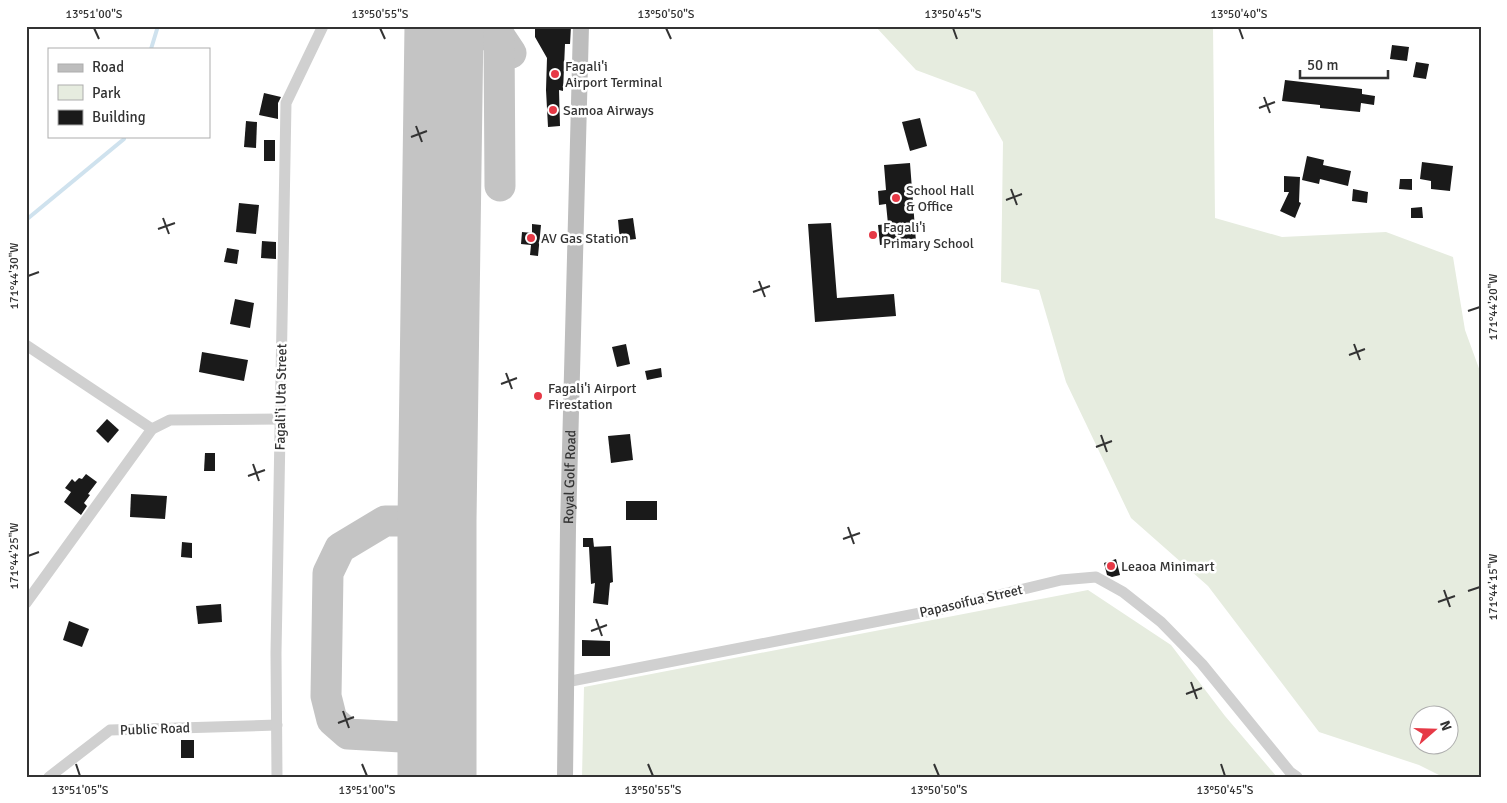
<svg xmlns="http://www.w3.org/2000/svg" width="1507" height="803" font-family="Signika,sans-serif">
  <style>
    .green { fill: #e6ecdf; fill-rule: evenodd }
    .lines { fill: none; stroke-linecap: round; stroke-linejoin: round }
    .stream { stroke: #cfe2ee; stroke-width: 4 }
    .taxiway { stroke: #c4c4c4; stroke-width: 31 }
    .runway { stroke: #c4c4c4; stroke-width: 79 }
    .building { fill: #1a1a1a }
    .minor { stroke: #d0d0d0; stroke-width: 11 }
    .secondary { stroke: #bdbdbd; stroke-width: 16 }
    .ticks { fill: none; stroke: #333; stroke-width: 2 }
    .poi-dot { fill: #e63946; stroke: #fff; stroke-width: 2 }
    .labels { text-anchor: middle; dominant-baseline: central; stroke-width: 5; stroke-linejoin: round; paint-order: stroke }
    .poi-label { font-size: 14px; fill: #333; stroke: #fff; text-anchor: start }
    .street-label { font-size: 14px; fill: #333; stroke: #fff }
    .neatline { fill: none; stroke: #333; stroke-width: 2 }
    .ticks-label { font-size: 12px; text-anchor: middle; fill: #333 }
  </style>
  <rect width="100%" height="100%" fill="#fff"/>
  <!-- green -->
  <g class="green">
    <path d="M 875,26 L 1213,26 L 1215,218 L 1282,237 L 1386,232 L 1453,257 L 1465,330 L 1481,374 L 1481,777 L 1443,777 L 1419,765 L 1319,732 L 1208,586 L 1131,518 L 1066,382 L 1039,290 L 1001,282 L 1003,142 L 975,92 L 916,70 ZM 1420,716 L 1450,716 L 1450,746 L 1420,746 Z"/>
    <path d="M 1088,590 L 1171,645 L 1225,716 L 1277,777 L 582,777 L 584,687 Z"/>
  </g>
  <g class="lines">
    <!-- stream -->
    <g class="stream">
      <path d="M 151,49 L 158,26"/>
      <path d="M 26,220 L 124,139 L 124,136"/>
    </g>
    <!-- taxiway -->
    <g class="taxiway">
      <path d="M 444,34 L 499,35 L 511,53"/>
      <path d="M 499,35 L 500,186"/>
      <path d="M 437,521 L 385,521 L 340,548 L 328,573 L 326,696 L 332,720 L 348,734 L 437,739"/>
    </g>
    <!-- runway -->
    <path class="runway" d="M 437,777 L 437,521 L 444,26"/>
  </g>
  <!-- building -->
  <g class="building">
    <path d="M 535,26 L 571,26 L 570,44 L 565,44 L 563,91 L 559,90 L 560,126 L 548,127 L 546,90 L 547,58 L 535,37 Z"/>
    <path d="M 1392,45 L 1409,47 L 1407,61 L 1390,59 Z"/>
    <path d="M 1416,62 L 1429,64 L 1426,79 L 1413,77 Z"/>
    <path d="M 1285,80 L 1362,89 L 1362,94 L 1375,96 L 1374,105 L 1361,103 L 1360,112 L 1320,108 L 1320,105 L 1282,101 Z"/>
    <path d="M 264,93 L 281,97 L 278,103 L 278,119 L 259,115 Z"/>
    <path d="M 920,118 L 927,146 L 910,151 L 902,122 Z"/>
    <path d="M 246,121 L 257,122 L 256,148 L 244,147 Z"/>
    <rect x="264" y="140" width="11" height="21"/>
    <path d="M 1307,156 L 1324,160 L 1323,165 L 1351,171 L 1348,186 L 1320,179 L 1319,184 L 1302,180 Z"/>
    <path d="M 1422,162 L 1453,166 L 1450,191 L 1431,189 L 1431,181 L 1420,179 Z"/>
    <path d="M 910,163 L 916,242 L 880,245 L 878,225 L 888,224 L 886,204 L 879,205 L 878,191 L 886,190 L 884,165 Z"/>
    <path d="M 1284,176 L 1300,177 L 1299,202 L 1301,203 L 1295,218 L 1280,211 L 1289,192 L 1284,192 Z"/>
    <path d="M 1400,179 L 1412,179 L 1412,190 L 1399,189 Z"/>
    <path d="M 1353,189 L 1368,192 L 1367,203 L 1352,201 Z"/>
    <path d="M 239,203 L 259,205 L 256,234 L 236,232 Z"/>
    <path d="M 1422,207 L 1423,218 L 1411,218 L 1411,208 Z"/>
    <path d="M 633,218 L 636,239 L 620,241 L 618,220 Z"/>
    <path d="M 831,223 L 837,298 L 894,294 L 896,316 L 815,322 L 808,224 Z"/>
    <path d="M 532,224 L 541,225 L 538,256 L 530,255 L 531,245 L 521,244 L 522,232 L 532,233 Z"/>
    <path d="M 262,241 L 276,242 L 276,259 L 261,258 Z"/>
    <path d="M 227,248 L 239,250 L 237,264 L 224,262 Z"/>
    <path d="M 235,299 L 254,303 L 250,328 L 230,324 Z"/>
    <path d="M 626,344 L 630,364 L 617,367 L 612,347 Z"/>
    <path d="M 202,352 L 248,360 L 244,381 L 199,372 Z"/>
    <path d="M 661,368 L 662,377 L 647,380 L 645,371 Z"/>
    <path d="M 107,419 L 119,430 L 108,443 L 96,431 Z"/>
    <path d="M 630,434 L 633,460 L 611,463 L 608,436 Z"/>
    <path d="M 205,453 L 215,453 L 215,471 L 204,471 Z"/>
    <path d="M 86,474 L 97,482 L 88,494 L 90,495 L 84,503 L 87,506 L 81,515 L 64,502 L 71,492 L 65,488 L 72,479 L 75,482 L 79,478 L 82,479 Z"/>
    <path d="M 131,494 L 167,496 L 165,519 L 130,517 Z"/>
    <rect x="626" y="501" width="31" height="19"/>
    <path d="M 583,538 L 593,538 L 594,547 L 583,547 Z"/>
    <path d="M 182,542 L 192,543 L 192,558 L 181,557 Z"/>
    <path d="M 611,546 L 613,582 L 610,583 L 608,605 L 593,603 L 595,583 L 591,584 L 589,547 Z"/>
    <path d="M 1116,559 L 1120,575 L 1112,577 L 1107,575 L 1104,563 Z"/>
    <path d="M 221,604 L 222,622 L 198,624 L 196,606 Z"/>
    <path d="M 69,621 L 89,629 L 82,647 L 63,640 Z"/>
    <path d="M 582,640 L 610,641 L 610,656 L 582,656 Z"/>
    <rect x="181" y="740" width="13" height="18"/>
  </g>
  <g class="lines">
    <!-- minor -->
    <g class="minor">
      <path d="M 26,345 L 152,429"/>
      <path d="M 26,603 L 152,429 L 170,420 L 281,419"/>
      <path d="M 566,682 L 946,608 L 1061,580 L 1096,577 L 1123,592 L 1161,622 L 1202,664 L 1290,772 L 1297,777"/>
      <path d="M 49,777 L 110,730 L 277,725"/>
      <path d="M 277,777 L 276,653 L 286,103 L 323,26"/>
    </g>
    <!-- secondary -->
    <path class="secondary" id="s1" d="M 565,777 L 568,527 L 581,26"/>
  </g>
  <!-- ticks -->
  <path class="ticks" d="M 94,28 L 99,39M 380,28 L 385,39M 666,28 L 671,39M 953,28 L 957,39M 1239,28 L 1243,39M 1264,97 L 1270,113M 1259,108 L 1275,102M 416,126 L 422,142M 411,137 L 427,131M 1011,189 L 1017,205M 1006,200 L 1022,194M 163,218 L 169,234M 158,229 L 175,223M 28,276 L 39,272M 759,281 L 765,297M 753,292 L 770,286M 1468,311 L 1480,307M 1354,344 L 1360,360M 1349,355 L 1365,349M 506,373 L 512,389M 501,384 L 517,378M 1101,435 L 1107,452M 1096,447 L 1112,441M 253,464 L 259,481M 248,476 L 265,470M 848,527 L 854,544M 843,539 L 860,533M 28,556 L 39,552M 1444,590 L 1450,607M 1468,591 L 1480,587M 1438,602 L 1455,596M 596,619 L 602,636M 591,631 L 607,625M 1191,682 L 1197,699M 1186,694 L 1202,688M 343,711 L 349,728M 338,723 L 354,717M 76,764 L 80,776M 362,764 L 367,776M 648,764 L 653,776M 934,764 L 939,776M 1221,764 L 1225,776"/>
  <!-- markers -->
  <g class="poi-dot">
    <circle cx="555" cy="74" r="5"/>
    <circle cx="553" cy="110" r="5"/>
    <circle cx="896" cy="198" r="5"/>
    <circle cx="873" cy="235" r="5"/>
    <circle cx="531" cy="238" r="5"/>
    <circle cx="538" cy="396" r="5"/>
    <circle cx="1111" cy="566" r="5"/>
  </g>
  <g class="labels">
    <!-- poi labels -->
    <g class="poi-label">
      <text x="565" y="66">Fagali'i<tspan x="565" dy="16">Airport Terminal</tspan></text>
      <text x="563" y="110">Samoa Airways</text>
      <text x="906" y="190">School Hall<tspan x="906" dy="16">&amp; Office</tspan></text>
      <text x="883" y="227">Fagali'i<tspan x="883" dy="16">Primary School</tspan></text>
      <text x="541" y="238">AV Gas Station</text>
      <text x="548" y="388">Fagali'i Airport<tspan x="548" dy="16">Firestation</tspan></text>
      <text x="1121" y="566">Leaoa Minimart</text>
    </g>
    <!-- street labels -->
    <g class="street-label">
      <text transform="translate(281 397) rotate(-89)">Fagali'i Uta Street</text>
      <text stroke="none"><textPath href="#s1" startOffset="300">Royal Golf Road</textPath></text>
      <text transform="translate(971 601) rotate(-13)">Papasoifua Street</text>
      <text transform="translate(155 729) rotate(-2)">Public Road</text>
    </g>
  </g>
  <!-- border -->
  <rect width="1507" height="803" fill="none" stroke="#ffffff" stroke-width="55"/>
  <!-- legend -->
  <rect x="48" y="48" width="162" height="90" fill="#ffffff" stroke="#adadad"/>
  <rect x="58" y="64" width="25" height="8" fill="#bdbdbd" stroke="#adadad"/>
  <text x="92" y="72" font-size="15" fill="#333333">Road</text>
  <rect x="58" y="85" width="25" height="15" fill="#e6ecdf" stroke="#adadad"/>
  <text x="92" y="98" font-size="15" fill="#333333">Park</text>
  <rect x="58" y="110" width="25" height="15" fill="#1a1a1a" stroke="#adadad"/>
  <text x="92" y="122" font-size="15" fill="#333333">Building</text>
  <!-- north arrow -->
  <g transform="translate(1434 730) rotate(70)"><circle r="24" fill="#ffffff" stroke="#adadad"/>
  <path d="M0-4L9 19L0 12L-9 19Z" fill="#e63946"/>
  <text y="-8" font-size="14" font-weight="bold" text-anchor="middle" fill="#333333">N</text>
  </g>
  <!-- scale -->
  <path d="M1300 70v8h88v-8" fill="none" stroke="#333333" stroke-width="2.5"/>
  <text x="1307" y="70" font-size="15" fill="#333333" stroke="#ffffff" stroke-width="4" paint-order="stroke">50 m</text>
  <rect x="28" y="28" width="1452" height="748" class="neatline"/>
  <g class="ticks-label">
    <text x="94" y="18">13°51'00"S</text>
    <text x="380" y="18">13°50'55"S</text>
    <text x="666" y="18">13°50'50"S</text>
    <text x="953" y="18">13°50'45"S</text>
    <text x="1239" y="18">13°50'40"S</text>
    <text transform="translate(14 276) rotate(-90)" y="4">171°44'30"W</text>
    <text transform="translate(1493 307) rotate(-90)" y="4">171°44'20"W</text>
    <text transform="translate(14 556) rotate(-90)" y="4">171°44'25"W</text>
    <text transform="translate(1493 587) rotate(-90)" y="4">171°44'15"W</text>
    <text x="80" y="794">13°51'05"S</text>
    <text x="367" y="794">13°51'00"S</text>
    <text x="653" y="794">13°50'55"S</text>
    <text x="939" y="794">13°50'50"S</text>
    <text x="1225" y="794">13°50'45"S</text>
  </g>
</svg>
